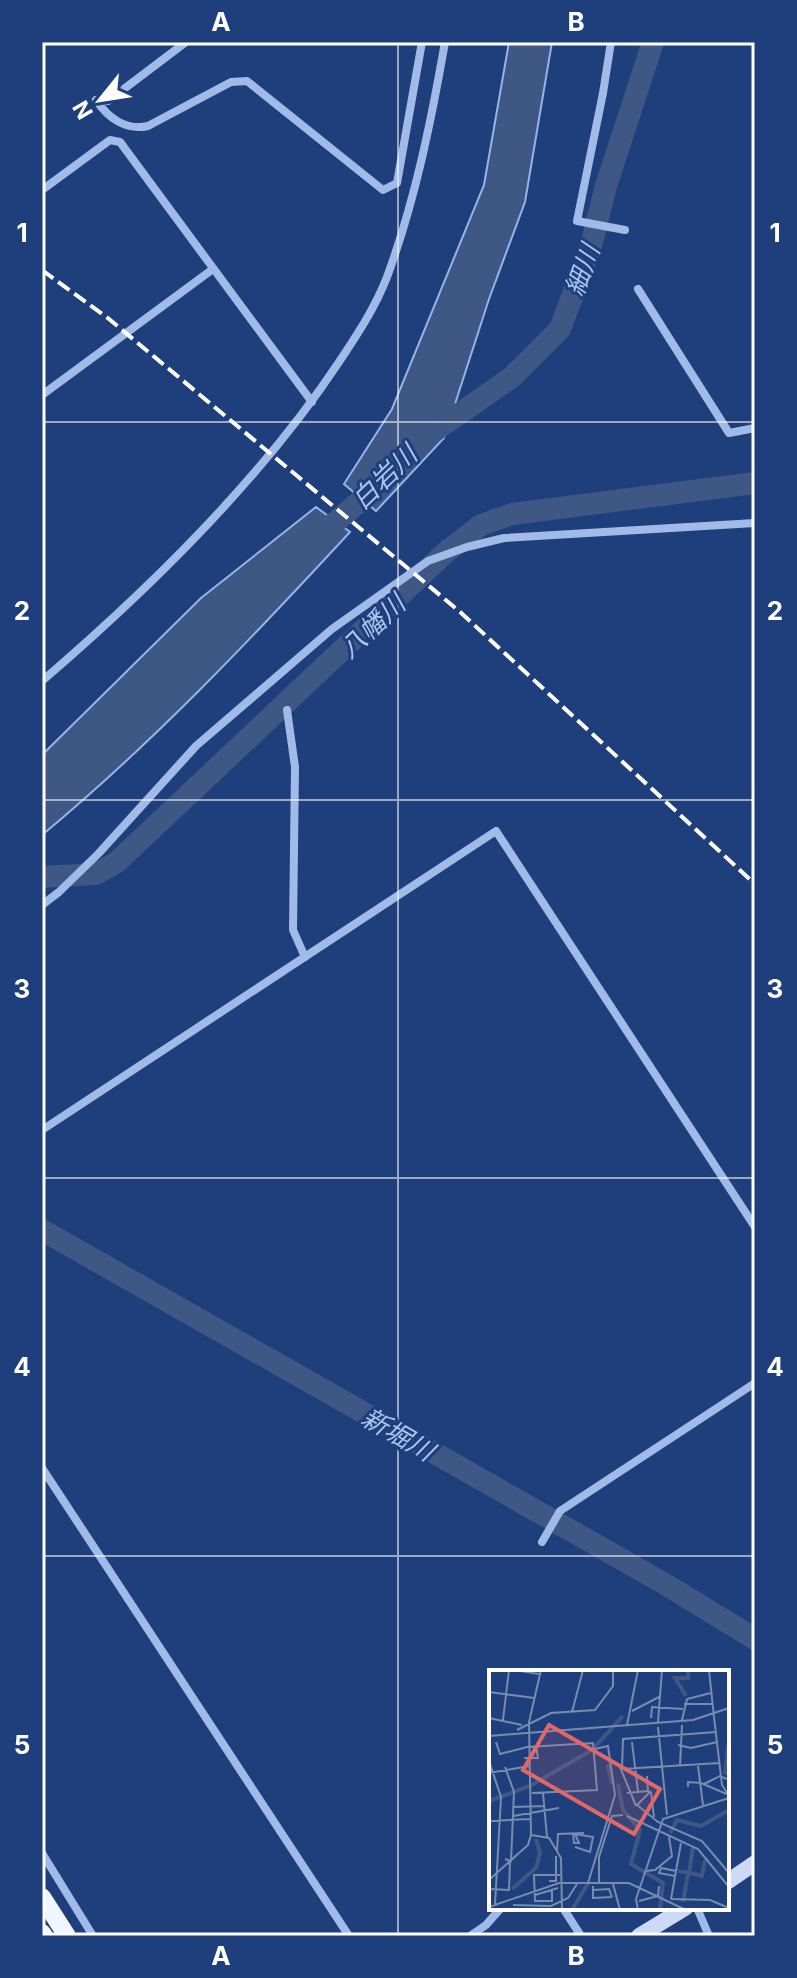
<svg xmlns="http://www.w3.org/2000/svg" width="797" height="1978" font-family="Inter,'Noto Sans JP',sans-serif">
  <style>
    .water { fill: #3f5785; stroke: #95b4e9; stroke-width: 2 }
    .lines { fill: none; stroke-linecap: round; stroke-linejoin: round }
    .river { stroke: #3f5785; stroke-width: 22 }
    .minor { stroke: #a1bae7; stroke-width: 8 }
    .secondary { stroke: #ccdaf6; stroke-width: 16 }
    .trunk { stroke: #f1f5fe; stroke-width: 18 }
    .rail { stroke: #fff; stroke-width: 4; stroke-dasharray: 14 6; stroke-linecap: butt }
    .grid { fill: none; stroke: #fff; stroke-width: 2; stroke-opacity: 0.55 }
    .labels { text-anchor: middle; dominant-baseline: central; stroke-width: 6; stroke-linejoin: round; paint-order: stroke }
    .water-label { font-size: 26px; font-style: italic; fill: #acc5ef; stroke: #1f3f7c }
    .inset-river { fill: none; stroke: #3f5785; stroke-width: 4 }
    .inset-road { fill: none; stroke: #798cb0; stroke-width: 2 }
    .view { fill: #e26868; fill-opacity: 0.15; stroke: #e26868; stroke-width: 4 }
    .inset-edge { fill: none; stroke: #fff; stroke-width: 4 }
    .neatline { fill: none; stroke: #fff; stroke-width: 3 }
    .grid-label { font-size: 26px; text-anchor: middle; font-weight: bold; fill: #fff }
  </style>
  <rect width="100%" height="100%" fill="#1f3f7c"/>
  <!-- water -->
  <g class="water">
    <path d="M 509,42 L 552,42 L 525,202 L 489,299 L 444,438 L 376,511 L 344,484 L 392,409 L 484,185 Z"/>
    <path d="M 316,507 L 350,532 C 252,638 153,743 42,835 L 42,755 L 201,598 Z"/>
  </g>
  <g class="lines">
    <!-- river -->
    <g class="river">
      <path d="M 426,437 L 512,377 L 560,329 L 591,246 L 606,186 L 653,42"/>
      <path d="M 313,541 L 385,480"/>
      <path d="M 42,877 L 96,874 L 117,862 L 446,552 L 481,525 L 512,514 L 755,483"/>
      <path d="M 42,1230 L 665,1584 L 755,1639"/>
    </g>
    <!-- minor -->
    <g class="minor">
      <path d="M 611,42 L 603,93 L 577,221 L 625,230"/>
      <path d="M 96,100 C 108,118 126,131 148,126 L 231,82 L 247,81 L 383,190 L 397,183 L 422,42"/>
      <path d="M 96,100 L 108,101 L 186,42"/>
      <path d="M 42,190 L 110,140 L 120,142 L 312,402"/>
      <path d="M 638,289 L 729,433 L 755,428"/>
      <path d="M 42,395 L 213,269"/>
      <path d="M 42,681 C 148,590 262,478 339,362 C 357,335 375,308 387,277 C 415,201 431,122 445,42"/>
      <path d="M 287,710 L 295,767 L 293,930 L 305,957"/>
      <path d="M 42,905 L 59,892 L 99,853 L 196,746 L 332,629 L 428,561 L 467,547 L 504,538 L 755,523"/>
      <path d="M 42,1130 L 496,831 L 755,1227"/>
      <path d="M 42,1468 L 349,1936"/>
      <path d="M 542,1542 L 560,1511 L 755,1383"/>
      <path d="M 42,1853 L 93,1936"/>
      <path d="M 563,1908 L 581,1936"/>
      <path d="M 697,1908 L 709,1936"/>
      <path d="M 470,1936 L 486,1925 L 501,1908"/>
    </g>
    <!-- secondary -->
    <g class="secondary">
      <path d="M 727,1882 L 755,1863"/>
      <path d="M 639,1936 L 685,1908"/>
    </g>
    <!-- trunk -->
    <g class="trunk">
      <path d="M 42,1897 L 67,1936"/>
      <path d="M 42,1933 L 44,1936"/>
    </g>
    <!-- rail -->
    <path class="rail" d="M 42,270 L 109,319 L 459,611 L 755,884"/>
  </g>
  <!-- grid -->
  <path class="grid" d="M 398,42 L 398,1936M 42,422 L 755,422M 42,800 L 755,800M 42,1178 L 755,1178M 42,1556 L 755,1556"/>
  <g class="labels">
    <!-- water labels -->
    <g class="water-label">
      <text transform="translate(582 270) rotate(-70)">細川</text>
      <text transform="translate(384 477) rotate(-44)">白岩川</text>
      <text transform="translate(372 626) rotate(-43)">八幡川</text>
      <text transform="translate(398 1434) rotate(30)">新堀川</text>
    </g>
  </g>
  <!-- overview -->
  <g transform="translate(489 1670)">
    <rect width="240" height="240" fill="#1f3f7c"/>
    <path class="inset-river" d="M 197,26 L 186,8 L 199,8 L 199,0M 236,105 L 239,76M 123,114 L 119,96 L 123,91M 129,114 L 134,140 L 151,160 L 142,194 L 174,213 L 171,240M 0,131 L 41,116 L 103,80 L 134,46M 181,163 L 188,150 L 212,156 L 240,140M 189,201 L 200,203 L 204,177M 201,203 L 213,206 L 216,190M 23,219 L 47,198 L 51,183 L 47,169M 194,232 L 199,204M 83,240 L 100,212"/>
    <path class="inset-road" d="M 25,0 L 50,4M 52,0 L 40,52 L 42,165 L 60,168 L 72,188 L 73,240M 220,0 L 225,47M 0,22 L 45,28M 195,34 L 223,34M 143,41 L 172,26M 83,42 L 94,0M 225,47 L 233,115 L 240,126M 0,48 L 33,55M 162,48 L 163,37 L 194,39M 14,50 L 20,0M 193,50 L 198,29 L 222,23M 169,52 L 173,0M 138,55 L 149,0M 169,57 L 178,145M 28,60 L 62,43 L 106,40 L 124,16 L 124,0M 0,66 L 204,50 L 240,38M 7,72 L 11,84 L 38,77 L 104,73 L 108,120 L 43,123M 143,72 L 149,122M 189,75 L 202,78 L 228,72M 35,88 L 49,88 L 47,76M 0,91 L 12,127 L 6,235M 191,96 L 193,55M 209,96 L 214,135M 16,97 L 25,122 L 22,191 L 16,189M 131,97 L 147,136M 133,99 L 134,69 L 227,62M 133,99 L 230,93M 0,103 L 40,96M 215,114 L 231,106 L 240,110M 199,117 L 199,112 L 212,113 L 240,125M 162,121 L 148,135 L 169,152 L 213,171 L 240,203M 162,122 L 165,147M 54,123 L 58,167M 138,123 L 159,121 L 158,106M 24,137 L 56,136M 24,146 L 70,138M 138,146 L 209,179 L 240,217M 0,151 L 41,149M 84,163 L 85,173 L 90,173 L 86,164 L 104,167 L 101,182 L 86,177M 68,181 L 69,164 L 95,163M 156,201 L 166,200 L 183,186 L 180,167M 186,206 L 170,203 L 172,198 L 187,201M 0,210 L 39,175 L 42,165M 60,211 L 67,211 L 67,186M 99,213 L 126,125 L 119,76 L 106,79M 110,214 L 110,187 L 123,146 L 134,145M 124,214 L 131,240M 104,216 L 104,228 L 123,227M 0,219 L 20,220 L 21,191M 63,220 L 63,231 L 46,231 L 45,205 L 73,205M 104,220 L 120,219 L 123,227M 46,225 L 69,218M 182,229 L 221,230 L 240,238M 182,229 L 192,173M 150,231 L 169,226 L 170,216M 24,235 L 62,236 L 79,228 L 88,214M 0,237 L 70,213 L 140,213 L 197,240M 149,240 L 147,229 L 174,149 L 240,128"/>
    <path class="view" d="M 60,55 L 171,119 L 145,164 L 34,100 Z"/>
    <rect width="240" height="240" class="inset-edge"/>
  </g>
  <!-- border -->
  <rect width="797" height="1978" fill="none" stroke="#1f3f7c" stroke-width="88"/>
  <!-- north arrow -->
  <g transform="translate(100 100) rotate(240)" stroke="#1f3f7c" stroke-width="6" paint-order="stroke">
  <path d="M0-6L14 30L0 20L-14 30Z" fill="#ffffff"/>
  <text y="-12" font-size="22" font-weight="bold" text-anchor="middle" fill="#ffffff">N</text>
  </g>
  <rect x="44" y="44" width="709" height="1890" class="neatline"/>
  <g class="grid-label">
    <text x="221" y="31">A</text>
    <text x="576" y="31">B</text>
    <text x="22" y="242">1</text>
    <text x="775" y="242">1</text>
    <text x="22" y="620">2</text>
    <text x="775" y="620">2</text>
    <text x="22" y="998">3</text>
    <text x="775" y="998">3</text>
    <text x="22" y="1376">4</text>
    <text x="775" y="1376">4</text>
    <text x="22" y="1754">5</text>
    <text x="775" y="1754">5</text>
    <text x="221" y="1965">A</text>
    <text x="576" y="1965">B</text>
  </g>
</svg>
